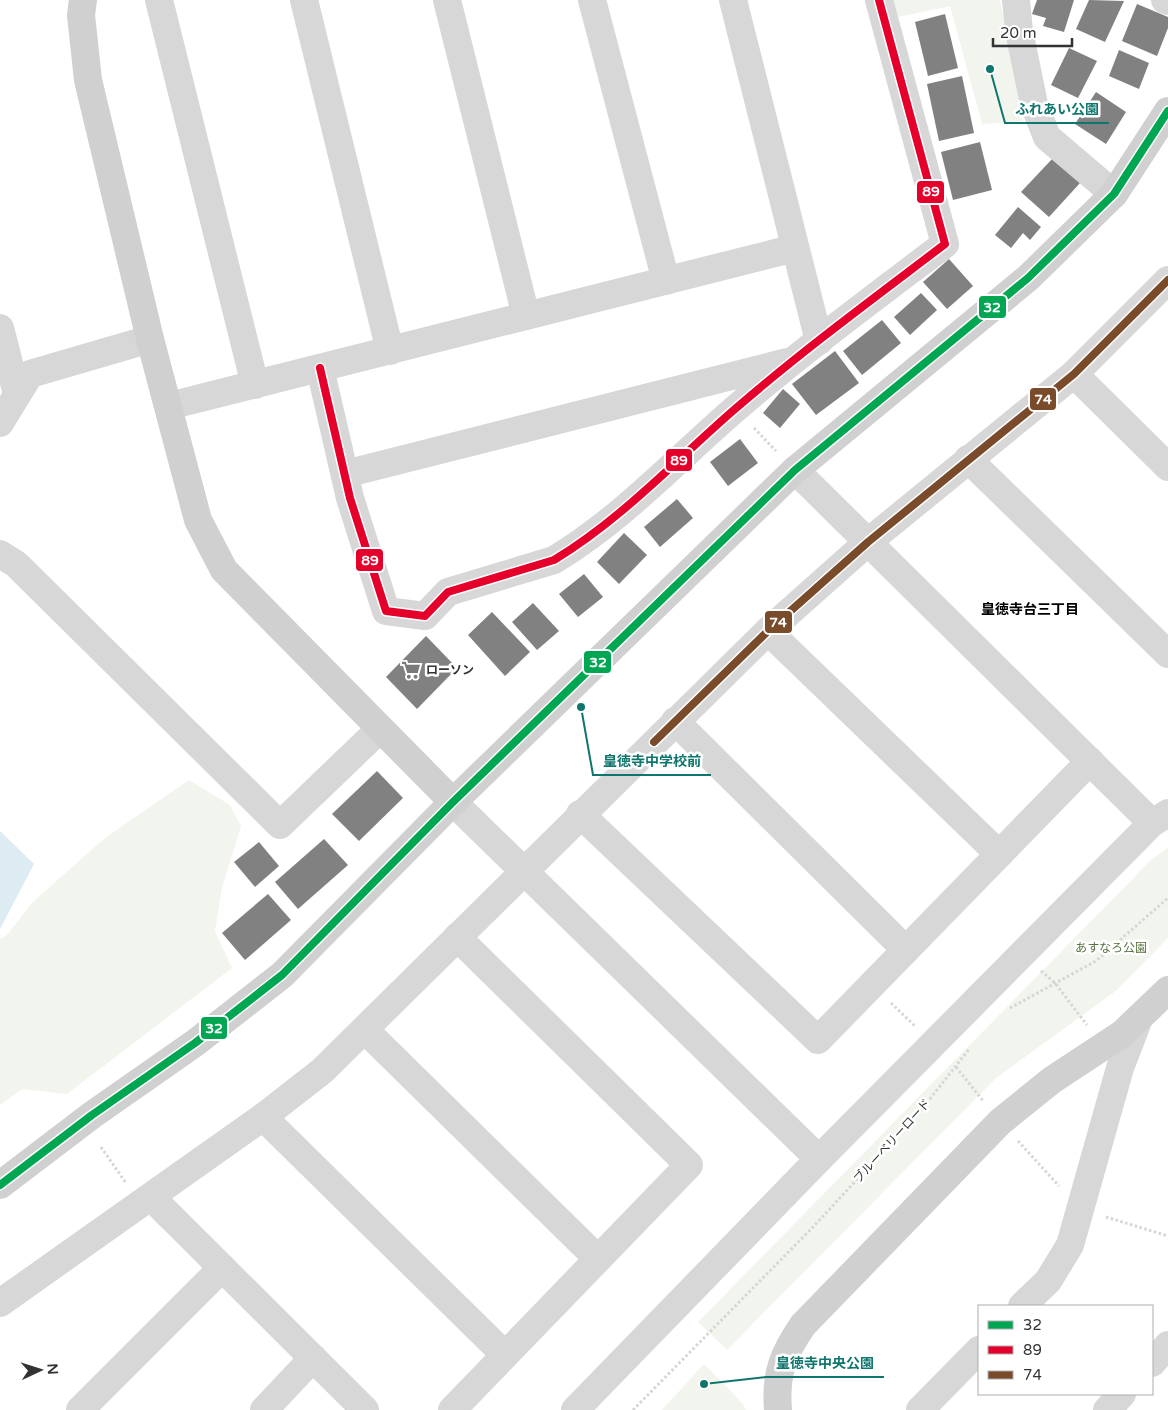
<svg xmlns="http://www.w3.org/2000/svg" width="1168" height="1410" font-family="'Varela Round','Noto Sans JP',sans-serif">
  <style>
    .green { fill: #f1f5ed }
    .water { fill: #ddebf3 }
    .building { fill: #818181 }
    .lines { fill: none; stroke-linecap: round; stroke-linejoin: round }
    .path { stroke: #d6d6d6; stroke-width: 3; stroke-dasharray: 2.5 2.5; stroke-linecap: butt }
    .street { stroke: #d7d7d7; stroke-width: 28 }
    .secondary { stroke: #d0d0d0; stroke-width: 28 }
    .bus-1-casing { stroke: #fff; stroke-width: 11 }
    .bus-2-casing { stroke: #fff; stroke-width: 11 }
    .bus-3-casing { stroke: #fff; stroke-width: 11 }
    .bus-1 { stroke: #00a651; stroke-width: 8 }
    .bus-2 { stroke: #e4002b; stroke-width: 8 }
    .bus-3 { stroke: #7a4b2a; stroke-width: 8 }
    .labels { text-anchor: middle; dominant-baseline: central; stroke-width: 5; stroke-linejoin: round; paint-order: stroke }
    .poi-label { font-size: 12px; font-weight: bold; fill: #333; stroke: #fff; text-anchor: start }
    .park-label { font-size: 12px; fill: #56703f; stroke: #fff }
    .street-label { font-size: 12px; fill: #333; stroke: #fff }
    .neighbourhood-label { font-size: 14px; font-weight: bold; fill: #000; stroke: #fff }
    .leader { fill: none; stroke: #0f766e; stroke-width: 2 }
    .callout-dot { fill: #0f766e; stroke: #fff; stroke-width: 2 }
    .callout-label { font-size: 14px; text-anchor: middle; font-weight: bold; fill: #0f766e; stroke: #fff; stroke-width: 5; stroke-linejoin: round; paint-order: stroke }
    .line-badge { stroke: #fff; stroke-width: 2 }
    .badge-label { font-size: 14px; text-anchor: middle; font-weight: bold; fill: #fff }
  </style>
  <rect width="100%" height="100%" fill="#fff"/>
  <!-- green -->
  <g class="green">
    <path d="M 889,0 L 1000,0 L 1023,121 L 982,124 L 950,6 L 893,18 Z"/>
    <path d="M 189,780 L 230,805 L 241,826 L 222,888 L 215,931 L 232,968 L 67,1094 L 22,1089 L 0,1105 L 0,939 L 6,936 L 33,902 L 105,838 Z"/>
    <path d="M 1168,848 L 1168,938 L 1117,990 L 996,1078 L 727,1350 L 698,1322 L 1152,859 Z"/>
    <path d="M 704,1364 L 743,1404 L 746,1410 L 662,1410 Z"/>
  </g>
  <!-- water -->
  <path class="water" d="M 0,831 L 34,864 L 0,929 Z"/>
  <!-- building -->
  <g class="building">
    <path d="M 1037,0 L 1074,0 L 1064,32 L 1043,26 L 1046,18 L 1032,14 Z"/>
    <path d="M 1089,0 L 1124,1 L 1105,42 L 1076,29 Z"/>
    <path d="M 1137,4 L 1168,17 L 1168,28 L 1157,56 L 1122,41 Z"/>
    <path d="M 945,14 L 958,68 L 928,76 L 915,22 Z"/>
    <path d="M 1069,48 L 1097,61 L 1078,98 L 1051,85 Z"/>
    <path d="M 1119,50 L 1149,63 L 1139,89 L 1109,76 Z"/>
    <path d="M 962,76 L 974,133 L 939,141 L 927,84 Z"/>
    <path d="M 1096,92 L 1126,112 L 1106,144 L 1075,124 Z"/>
    <path d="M 980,142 L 992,190 L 953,200 L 941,152 Z"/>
    <path d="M 1053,158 L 1080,183 L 1049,217 L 1021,192 Z"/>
    <path d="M 1018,207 L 1041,227 L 1030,240 L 1023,233 L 1011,248 L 995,235 Z"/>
    <path d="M 949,259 L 973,286 L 947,309 L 923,282 Z"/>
    <path d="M 921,293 L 937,310 L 910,335 L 894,317 Z"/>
    <path d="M 882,320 L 901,343 L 862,375 L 843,351 Z"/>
    <path d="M 835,351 L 859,383 L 816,415 L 792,384 Z"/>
    <path d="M 783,389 L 800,404 L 780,428 L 763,413 Z"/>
    <path d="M 740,439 L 758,463 L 728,486 L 710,462 Z"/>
    <path d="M 677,499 L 693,518 L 660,547 L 644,527 Z"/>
    <path d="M 624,533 L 647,555 L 619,584 L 597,562 Z"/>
    <path d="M 584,574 L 603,597 L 578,617 L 559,594 Z"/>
    <path d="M 533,603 L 559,631 L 537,650 L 512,622 Z"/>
    <path d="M 492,612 L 530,652 L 505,676 L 468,635 Z"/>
    <path d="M 426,636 L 457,668 L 417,709 L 386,677 Z"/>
    <path d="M 377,771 L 403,798 L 359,841 L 332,814 Z"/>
    <path d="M 324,839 L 348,865 L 298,909 L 275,882 Z"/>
    <path d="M 259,842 L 279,866 L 255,887 L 234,862 Z"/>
    <path d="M 268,894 L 291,920 L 245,960 L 222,933 Z"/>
  </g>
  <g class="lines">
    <!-- path -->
    <g class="path">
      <path d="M 754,428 L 776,451"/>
      <path d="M 1041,971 L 1055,983 L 1087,1025"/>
      <path d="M 891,1003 L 915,1026"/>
      <path d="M 1010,1008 L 1096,961 L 1168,898"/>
      <path d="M 956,1067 L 984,1102"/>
      <path d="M 1018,1141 L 1059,1186"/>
      <path d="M 101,1147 L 126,1183"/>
      <path d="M 1106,1217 L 1168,1236"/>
      <path d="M 633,1410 L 814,1226 L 922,1109 L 970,1048"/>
    </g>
    <!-- street -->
    <g class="street">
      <path d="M 159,0 L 255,385"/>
      <path d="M 304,0 L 390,351"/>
      <path d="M 447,0 L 526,316"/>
      <path d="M 592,0 L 666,281"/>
      <path d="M 733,0 L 819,341"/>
      <path d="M 1016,0 L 1019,31 L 1034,104 L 1047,137 L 1114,194"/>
      <path d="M 1165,0 L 1168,1"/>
      <path d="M 0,328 L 17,394"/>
      <path d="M 320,368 L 350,498 L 386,611 L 425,616 L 448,592 L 554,560 C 622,519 676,460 735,409 C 802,351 874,298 945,244 L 879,0"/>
      <path d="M 1074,374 L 1168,467"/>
      <path d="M 169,406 L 795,248"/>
      <path d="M 0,423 L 30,374 L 150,339"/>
      <path d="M 968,459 L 1168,654"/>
      <path d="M 795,470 L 1152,823"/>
      <path d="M 345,474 L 787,362"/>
      <path d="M 0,554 L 16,564 L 280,825 L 380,729"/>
      <path d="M 768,631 L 999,854"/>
      <path d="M 675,721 L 906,950"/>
      <path d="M 453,802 L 819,1159"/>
      <path d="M 580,814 L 818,1040 L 1090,761"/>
      <path d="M 365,1030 L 598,1259"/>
      <path d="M 263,1117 L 505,1355"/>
      <path d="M 151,1197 L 365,1410"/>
      <path d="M 0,1303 L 263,1117 L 322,1071 L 768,631 L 868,542 L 1074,374 L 1168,280"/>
      <path d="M 1022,1306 L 1048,1281 L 1070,1245 L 1120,1068 L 1138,1021"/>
      <path d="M 1152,1363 L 1168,1345"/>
      <path d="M 80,1410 L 222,1268"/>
      <path d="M 264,1410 L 313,1358"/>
      <path d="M 452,1410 L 689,1165 L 457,937"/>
      <path d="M 575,1410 L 819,1159 L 1152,823 L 1168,813"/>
      <path d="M 920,1410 L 979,1350"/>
      <path d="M 1107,1410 L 1122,1394"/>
    </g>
    <!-- secondary -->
    <g class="secondary">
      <path d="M 83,0 L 81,15 L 88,80 L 150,339 L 198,520 L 224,570 L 453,802"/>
      <path d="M 0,1185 L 92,1115 L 195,1043 L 282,975 L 453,802 L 795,470 L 1028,278 L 1114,194 L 1168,111"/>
      <path d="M 778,1410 C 775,1374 783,1354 803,1325 L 1000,1122 L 1052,1080 L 1122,1034 L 1168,990"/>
    </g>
    <!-- bus-1 casing -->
    <g class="bus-1-casing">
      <path id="bus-1" d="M 0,1185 L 92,1115 L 195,1043 L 282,975 L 453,802 L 795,470 L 1028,278 L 1114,194 L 1168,111"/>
    </g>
    <!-- bus-2 casing -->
    <g class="bus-2-casing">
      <path id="bus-2" d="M 320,368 L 350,498 L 386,611 L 425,616 L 448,592 L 554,560 C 622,519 676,460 735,409 C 802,351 874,298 945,244 L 879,0"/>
    </g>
    <!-- bus-3 casing -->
    <g class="bus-3-casing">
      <path id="bus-3" d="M 654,742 L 768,631 L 868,542 L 1074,374 L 1168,280"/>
    </g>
    <!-- bus-1 -->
    <use href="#bus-1" class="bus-1"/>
    <!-- bus-2 -->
    <use href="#bus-2" class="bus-2"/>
    <!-- bus-3 -->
    <use href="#bus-3" class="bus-3"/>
  </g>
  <!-- icons -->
  <defs>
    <g id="supermarket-bare" transform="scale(1.5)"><path d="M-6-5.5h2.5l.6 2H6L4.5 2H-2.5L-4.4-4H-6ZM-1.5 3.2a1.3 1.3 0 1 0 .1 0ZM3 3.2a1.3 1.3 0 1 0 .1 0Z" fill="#7a7a7a" stroke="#fff" stroke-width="2.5" paint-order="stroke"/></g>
  </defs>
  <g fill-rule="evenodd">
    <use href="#supermarket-bare" x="411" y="670"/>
  </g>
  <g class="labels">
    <!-- poi labels -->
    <g class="poi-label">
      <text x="426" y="670">ローソン</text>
    </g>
    <!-- park labels -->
    <g class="park-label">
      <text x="1111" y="948">あすなろ公園</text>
    </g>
    <!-- street labels -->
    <g class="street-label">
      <text transform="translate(892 1141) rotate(-48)">ブルーベリーロード</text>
    </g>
    <!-- neighbourhood labels -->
    <g class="neighbourhood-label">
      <text x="1030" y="609">皇徳寺台三丁目</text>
    </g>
  </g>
  <!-- callouts -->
  <path class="leader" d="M990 69L1005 123H1109M581 707L593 775H711M704 1384L766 1377H884"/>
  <g class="callout-dot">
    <circle cx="990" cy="69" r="5"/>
    <circle cx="581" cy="707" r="5"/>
    <circle cx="704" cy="1384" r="5"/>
  </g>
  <g class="callout-label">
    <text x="1057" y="114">ふれあい公園</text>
    <text x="652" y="766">皇徳寺中学校前</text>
    <text x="825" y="1368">皇徳寺中央公園</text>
  </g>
  <g class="line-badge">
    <rect x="916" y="180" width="29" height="24" rx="5" fill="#e4002b"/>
    <rect x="978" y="295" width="29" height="24" rx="5" fill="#00a651"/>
    <rect x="1029" y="387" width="28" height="24" rx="5" fill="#7a4b2a"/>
    <rect x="665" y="448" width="28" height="24" rx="5" fill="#e4002b"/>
    <rect x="355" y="548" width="29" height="24" rx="5" fill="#e4002b"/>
    <rect x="764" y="610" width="29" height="24" rx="5" fill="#7a4b2a"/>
    <rect x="583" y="650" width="29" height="24" rx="5" fill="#00a651"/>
    <rect x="200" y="1016" width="28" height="24" rx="5" fill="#00a651"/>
  </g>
  <g class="badge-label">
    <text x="931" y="196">89</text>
    <text x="992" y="312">32</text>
    <text x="1043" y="404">74</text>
    <text x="679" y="465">89</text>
    <text x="370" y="565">89</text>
    <text x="778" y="627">74</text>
    <text x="598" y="667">32</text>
    <text x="214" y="1033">32</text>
  </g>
  <!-- legend -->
  <rect x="978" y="1305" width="175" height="90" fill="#ffffff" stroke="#adadad"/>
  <rect x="988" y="1321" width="25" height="8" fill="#00a651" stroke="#adadad"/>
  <text x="1023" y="1330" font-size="15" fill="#333333">32</text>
  <rect x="988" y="1346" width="25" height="8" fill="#e4002b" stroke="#adadad"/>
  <text x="1023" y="1355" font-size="15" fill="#333333">89</text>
  <rect x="988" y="1371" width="25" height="8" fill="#7a4b2a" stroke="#adadad"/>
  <text x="1023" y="1380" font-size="15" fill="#333333">74</text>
  <!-- north arrow -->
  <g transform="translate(40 1370) rotate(86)" stroke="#ffffff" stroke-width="4" paint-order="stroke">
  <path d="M0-4L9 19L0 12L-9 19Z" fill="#333333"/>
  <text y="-8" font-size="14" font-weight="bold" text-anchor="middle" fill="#333333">N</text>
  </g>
  <!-- scale -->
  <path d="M993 38v8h79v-8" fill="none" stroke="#333333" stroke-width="2.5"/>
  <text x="1000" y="38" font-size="15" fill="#333333" stroke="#ffffff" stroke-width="4" paint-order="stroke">20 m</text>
</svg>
